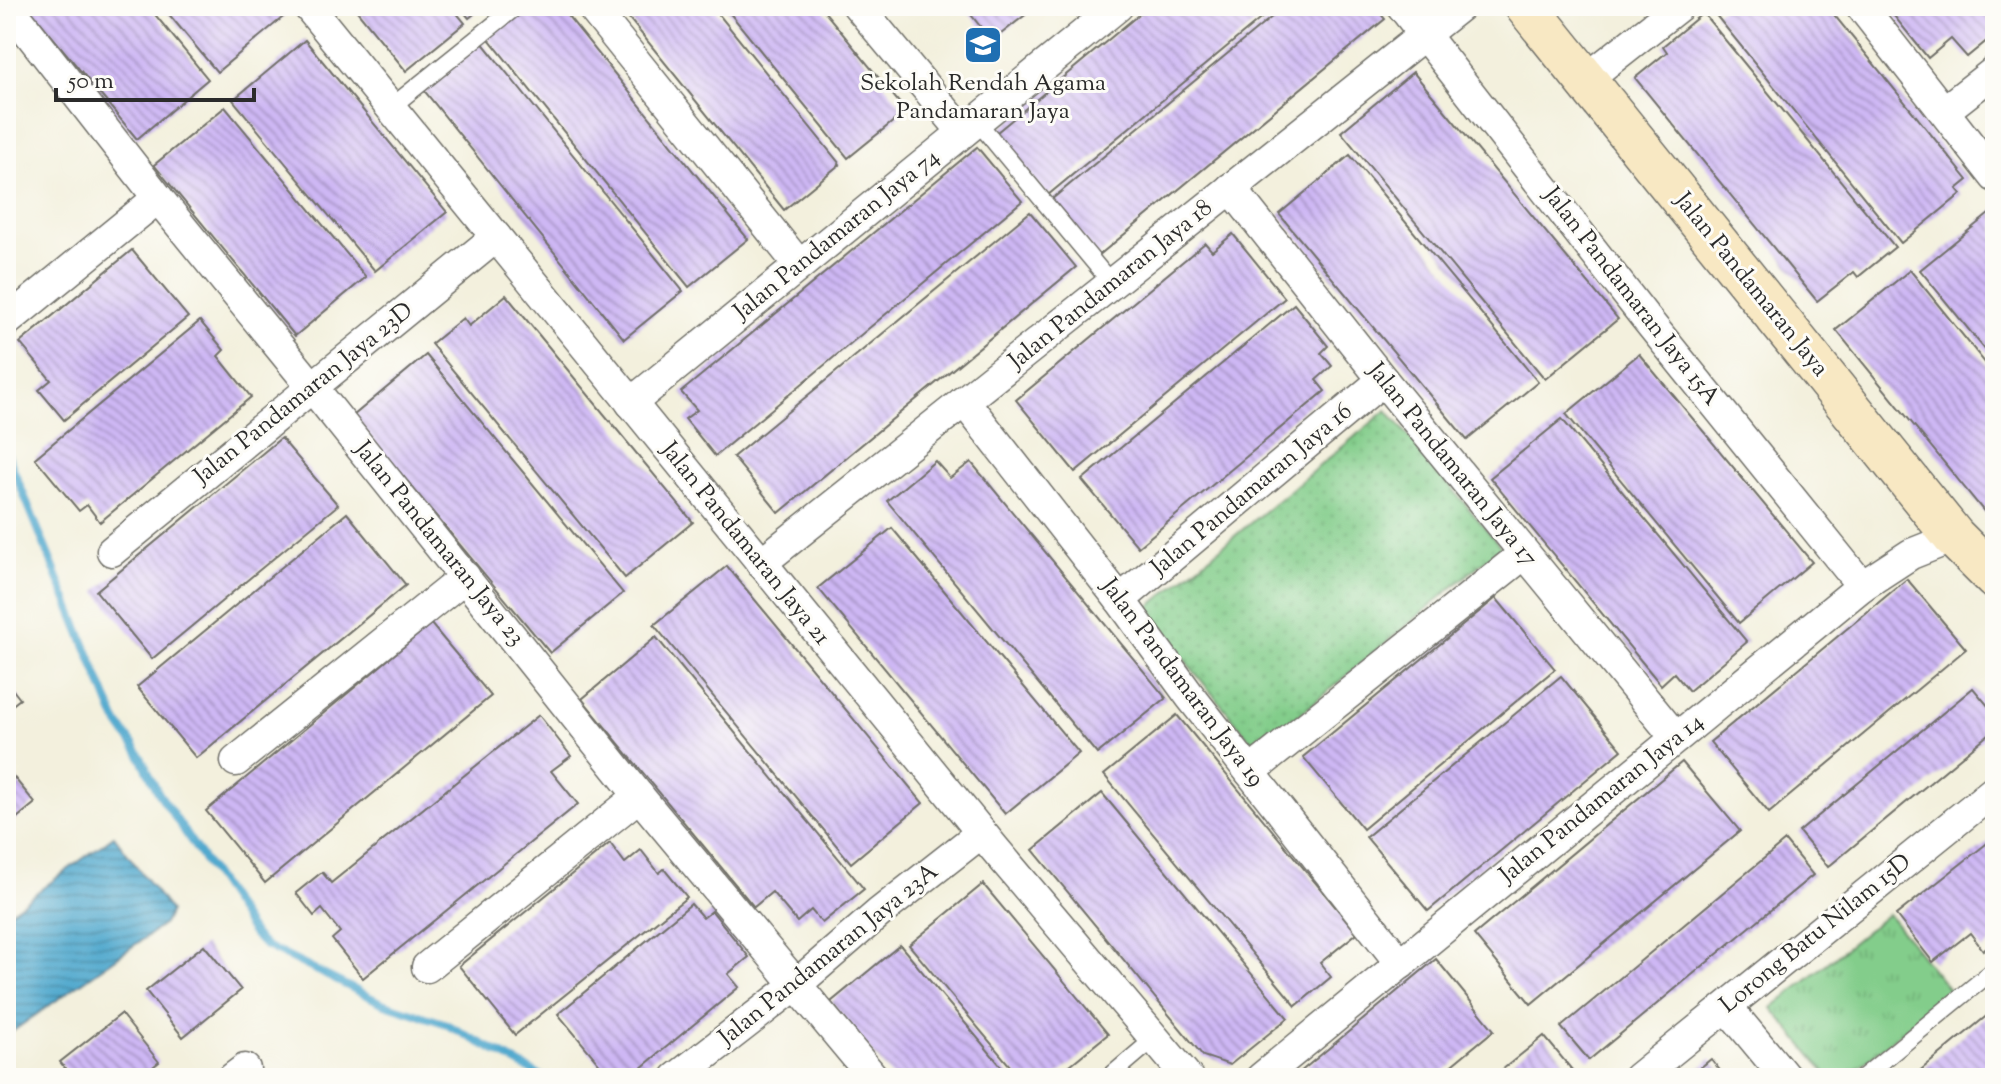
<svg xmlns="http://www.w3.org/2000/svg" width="2001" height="1084" font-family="'Sorts Mill Goudy',serif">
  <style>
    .grass { fill: url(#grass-tufts); stroke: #577c5b; stroke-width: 2 }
    .park { fill: url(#park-dots); stroke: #577c5b; stroke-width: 2 }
    .water { fill: url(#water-rules); stroke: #3e6a7c; stroke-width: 2 }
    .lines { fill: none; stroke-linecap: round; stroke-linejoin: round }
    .stream { stroke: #51a9ce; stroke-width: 8 }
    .building { fill: url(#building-back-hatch) }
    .service-casing { stroke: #717069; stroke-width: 19 }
    .minor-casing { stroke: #717069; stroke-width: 33 }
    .secondary-casing { stroke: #717069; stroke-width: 45 }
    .service { stroke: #fff; stroke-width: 16 }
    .minor { stroke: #fff; stroke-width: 30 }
    .secondary { stroke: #f8e8c3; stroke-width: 42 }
    .labels { text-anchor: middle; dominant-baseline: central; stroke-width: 6; stroke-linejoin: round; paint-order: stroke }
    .poi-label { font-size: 24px; fill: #2b2b2b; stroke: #fdfcf7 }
    .street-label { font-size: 24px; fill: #2b2b2b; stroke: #fdfcf7 }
  </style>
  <defs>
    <pattern id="grass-tufts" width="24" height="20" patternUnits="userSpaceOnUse" patternTransform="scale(2)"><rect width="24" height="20" fill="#83cd8b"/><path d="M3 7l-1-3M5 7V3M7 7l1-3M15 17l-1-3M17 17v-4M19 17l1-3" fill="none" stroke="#71b078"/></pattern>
    <pattern id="park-dots" width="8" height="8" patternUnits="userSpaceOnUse" patternTransform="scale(2)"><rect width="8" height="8" fill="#83cd8b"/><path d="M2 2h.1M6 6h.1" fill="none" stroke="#71b078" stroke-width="1.8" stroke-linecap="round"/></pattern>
    <pattern id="water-rules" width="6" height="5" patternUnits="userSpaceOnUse" patternTransform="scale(2)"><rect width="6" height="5" fill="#51a9ce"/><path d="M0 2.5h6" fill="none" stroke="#438aa7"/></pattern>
    <pattern id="building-back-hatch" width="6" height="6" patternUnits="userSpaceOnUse" patternTransform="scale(2)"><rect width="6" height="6" fill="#ceb7f4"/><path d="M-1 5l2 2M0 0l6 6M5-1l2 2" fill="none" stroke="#a795c6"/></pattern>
  </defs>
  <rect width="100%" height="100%" fill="#fdfcf7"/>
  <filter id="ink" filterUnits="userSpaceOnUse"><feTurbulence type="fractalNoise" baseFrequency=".0125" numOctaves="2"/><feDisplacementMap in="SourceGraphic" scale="16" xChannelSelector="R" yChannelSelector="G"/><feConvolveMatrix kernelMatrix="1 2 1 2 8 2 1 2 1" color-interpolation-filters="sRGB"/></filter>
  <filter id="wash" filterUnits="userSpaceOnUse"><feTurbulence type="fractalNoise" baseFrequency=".006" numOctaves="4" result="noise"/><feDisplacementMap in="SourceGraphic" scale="32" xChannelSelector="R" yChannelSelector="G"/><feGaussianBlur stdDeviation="1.8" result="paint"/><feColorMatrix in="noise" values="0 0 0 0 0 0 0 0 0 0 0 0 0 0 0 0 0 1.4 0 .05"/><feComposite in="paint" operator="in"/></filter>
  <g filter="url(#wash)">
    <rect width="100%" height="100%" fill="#f3f0dd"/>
    <!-- grass -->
    <path class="grass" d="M 1888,914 L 1951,992 L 1845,1078 L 1830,1078 L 1772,1008 Z"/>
    <!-- park -->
    <path class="park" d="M 1387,410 L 1501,547 L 1258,749 L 1144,611 Z"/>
    <!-- water -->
    <path class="water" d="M 114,836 L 170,911 L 164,924 L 6,1036 L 6,915 Z"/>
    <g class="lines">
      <!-- stream -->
      <path class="stream" d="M 6,451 L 116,720 L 139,753 L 158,792 L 254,935 L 264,945 L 382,1003 L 444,1023 L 545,1078"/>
    </g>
    <g id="blocks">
      <!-- building -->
      <g class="building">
        <path d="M 27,6 L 148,6 L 208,79 L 137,139 Z"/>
        <path d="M 162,6 L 282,6 L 288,13 L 217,72 Z"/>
        <path d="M 353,6 L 451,6 L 465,23 L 406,71 Z"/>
        <path d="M 459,6 L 484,6 L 469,18 Z"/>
        <path d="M 519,6 L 560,6 L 748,239 L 689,287 L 485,34 Z"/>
        <path d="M 619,6 L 712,6 L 840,164 L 784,210 Z"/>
        <path d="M 724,6 L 820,6 L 906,111 L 848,158 Z"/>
        <path d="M 964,6 L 1024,6 L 1029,12 L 992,41 Z"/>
        <path d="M 1149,6 L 1276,6 L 1048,195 L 996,133 Z"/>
        <path d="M 1285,6 L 1374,6 L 1385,19 L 1098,256 L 1051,200 Z"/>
        <path d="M 1724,6 L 1827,6 L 1968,180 L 1957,189 L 1961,194 L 1901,243 L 1715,14 Z"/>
        <path d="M 1886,6 L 1995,6 L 1995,34 L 1967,57 L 1951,39 L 1928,58 Z"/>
        <path d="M 1703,13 L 1895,247 L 1858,277 L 1854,272 L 1817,301 L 1635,78 L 1667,52 L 1663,46 Z"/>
        <path d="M 305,40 L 447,212 L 375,271 L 233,100 Z"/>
        <path d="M 481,41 L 683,291 L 624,339 L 422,88 Z"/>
        <path d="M 1413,72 L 1618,319 L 1545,379 L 1341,132 Z"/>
        <path d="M 225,107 L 366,277 L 295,336 L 154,165 Z"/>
        <path d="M 977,147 L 1022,201 L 715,456 L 685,419 L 697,410 L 681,392 Z"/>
        <path d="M 1350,155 L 1538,382 L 1467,440 L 1279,214 Z"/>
        <path d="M 1995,209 L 1995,362 L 1920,270 Z"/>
        <path d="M 1030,212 L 1076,267 L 779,513 L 733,457 Z"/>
        <path d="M 1233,234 L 1285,298 L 1075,472 L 1016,400 L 1205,243 L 1212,251 Z"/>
        <path d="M 132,250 L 188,317 L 64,420 L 39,390 L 51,380 L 20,343 Z"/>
        <path d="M 1910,270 L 1995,375 L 1995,525 L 1836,330 Z"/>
        <path d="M 506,295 L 693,522 L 625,578 L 431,344 L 463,318 L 469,326 Z"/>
        <path d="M 1294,304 L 1328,346 L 1321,353 L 1332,366 L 1316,380 L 1325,391 L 1138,547 L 1082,480 Z"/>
        <path d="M 200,321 L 224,350 L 218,356 L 251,397 L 100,522 L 87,505 L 79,511 L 35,458 Z"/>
        <path d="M 1639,354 L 1812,562 L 1739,623 L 1566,414 Z"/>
        <path d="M 426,355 L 623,593 L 550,653 L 353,416 Z"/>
        <path d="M 1562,419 L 1747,642 L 1689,691 L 1674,673 L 1661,685 L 1490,478 Z"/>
        <path d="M 281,438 L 338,505 L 152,659 L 96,591 Z"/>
        <path d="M 935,461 L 950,478 L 971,462 L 1166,698 L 1097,754 L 887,501 Z"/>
        <path d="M 347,513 L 406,585 L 196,758 L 137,687 Z"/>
        <path d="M 892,528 L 1079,753 L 1005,814 L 818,588 Z"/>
        <path d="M 727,566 L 923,803 L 851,863 L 654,625 Z"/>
        <path d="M 1907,579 L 1966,649 L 1769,813 L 1710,742 Z"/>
        <path d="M 1496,598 L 1555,669 L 1363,829 L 1303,757 Z"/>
        <path d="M 431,624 L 491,696 L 265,883 L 206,811 Z"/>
        <path d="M 656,637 L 864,889 L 822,923 L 811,910 L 797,922 L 772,892 L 754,907 L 582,699 Z"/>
        <path d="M 1561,676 L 1622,750 L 1428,911 L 1366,837 Z"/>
        <path d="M 6,681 L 20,699 L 6,710 Z"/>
        <path d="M 1973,688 L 1995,714 L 1995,729 L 1828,867 L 1799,832 Z"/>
        <path d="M 539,715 L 571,756 L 551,771 L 578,804 L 363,978 L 332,939 L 340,932 L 322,909 L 314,916 L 296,893 L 322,872 L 331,883 Z"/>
        <path d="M 1177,715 L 1357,933 L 1320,963 L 1331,977 L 1296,1006 L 1104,775 Z"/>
        <path d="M 1682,762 L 1740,831 L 1531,1004 L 1474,935 Z"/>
        <path d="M 12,775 L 35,803 L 6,827 L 6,780 Z"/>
        <path d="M 1102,793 L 1288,1018 L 1230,1065 L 1203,1056 L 1033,850 Z"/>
        <path d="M 1995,837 L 1995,940 L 1983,950 L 1970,933 L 1933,962 L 1896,915 Z"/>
        <path d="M 1785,841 L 1813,875 L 1589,1060 L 1561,1027 Z"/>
        <path d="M 610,843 L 625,863 L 641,850 L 659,873 L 664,869 L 687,897 L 515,1035 L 459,966 Z"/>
        <path d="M 983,884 L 1108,1034 L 1054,1078 L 1020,1078 L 909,945 Z"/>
        <path d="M 691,904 L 703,918 L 712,911 L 749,957 L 728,974 L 739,987 L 629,1078 L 611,1078 L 558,1014 Z"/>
        <path d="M 204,945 L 241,990 L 183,1037 L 146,991 Z"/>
        <path d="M 900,945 L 1011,1078 L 893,1078 L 831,1002 Z"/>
        <path d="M 1436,959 L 1494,1030 L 1436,1078 L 1293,1078 Z"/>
        <path d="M 1995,1009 L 1995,1078 L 1911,1078 Z"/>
        <path d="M 121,1014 L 159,1062 L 139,1078 L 73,1078 L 60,1062 Z"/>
        <path d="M 1544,1036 L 1573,1071 L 1564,1078 L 1492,1078 Z"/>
        <path d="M 1711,1059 L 1726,1078 L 1688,1078 Z"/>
      </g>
    </g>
  </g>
  <g filter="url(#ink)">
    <use href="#blocks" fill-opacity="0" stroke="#717069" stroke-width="2"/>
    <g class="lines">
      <!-- service casing -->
      <g class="service-casing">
        <g id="service">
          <path d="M 390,108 L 517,6"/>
          <path d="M 977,121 L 1112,284"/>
          <path d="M 1108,1078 L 1155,1038"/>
          <path d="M 1862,1078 L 1995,969"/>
        </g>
      </g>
      <!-- minor casing -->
      <g class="minor-casing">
        <g id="minor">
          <path d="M 8,6 L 158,198 L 313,388 L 639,796 L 874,1078"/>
          <path d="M 308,6 L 994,848 L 1188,1078"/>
          <path d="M 591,6 L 799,265"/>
          <path d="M 858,6 L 963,132"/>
          <path d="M 1402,6 L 1644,316 L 1862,586"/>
          <path d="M 1861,6 L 1995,177"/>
          <path d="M 1585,80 L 1679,6"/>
          <path d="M 1944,111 L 1995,71"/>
          <path d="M 1231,188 L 1383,380 L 1676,738"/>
          <path d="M 6,322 L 158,198"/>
          <path d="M 964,401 L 1120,600 L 1190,696 L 1401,964"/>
          <path d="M 631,403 L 1118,6"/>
          <path d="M 112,551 L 496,237"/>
          <path d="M 761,563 L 1460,6"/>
          <path d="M 1120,600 L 1383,380"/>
          <path d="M 236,761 L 465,577"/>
          <path d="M 1250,772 L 1524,554"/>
          <path d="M 427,967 L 639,796"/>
          <path d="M 1727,1007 L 1786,1078"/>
          <path d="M 233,1078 L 245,1069"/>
          <path d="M 676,1078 L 797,984 L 879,913 L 981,833"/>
          <path d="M 1261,1078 L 1862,586 L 1911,554 L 1954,537"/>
          <path d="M 1638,1078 L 1995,790"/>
        </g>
      </g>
      <!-- secondary casing -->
      <g class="secondary-casing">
        <path id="secondary" d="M 1526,6 L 1954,537 L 1995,578"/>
      </g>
      <!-- service -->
      <use href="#service" class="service"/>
      <!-- minor -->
      <use href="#minor" class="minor"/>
      <!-- secondary -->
      <use href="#secondary" class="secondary"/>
    </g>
  </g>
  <!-- icons -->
  <defs>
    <g id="school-square" transform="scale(2)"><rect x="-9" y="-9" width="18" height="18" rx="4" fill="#1f6fb2" stroke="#fdfcf7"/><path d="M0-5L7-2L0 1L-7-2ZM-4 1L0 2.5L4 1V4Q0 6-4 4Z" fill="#fff"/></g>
  </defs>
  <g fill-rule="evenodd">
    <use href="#school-square" x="983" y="45"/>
  </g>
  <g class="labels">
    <!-- poi labels -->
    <g class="poi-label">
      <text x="983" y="84">Sekolah Rendah Agama<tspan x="983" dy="28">Pandamaran Jaya</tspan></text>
    </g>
    <!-- street labels -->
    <g class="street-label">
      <text transform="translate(837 235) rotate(-39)">Jalan Pandamaran Jaya 74</text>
      <text transform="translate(1111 285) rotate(-39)">Jalan Pandamaran Jaya 18</text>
      <text transform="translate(1751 285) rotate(51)">Jalan Pandamaran Jaya</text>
      <text transform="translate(1631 297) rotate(52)">Jalan Pandamaran Jaya 15A</text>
      <text transform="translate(304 394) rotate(-39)">Jalan Pandamaran Jaya 23D</text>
      <text transform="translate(1452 465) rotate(51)">Jalan Pandamaran Jaya 17</text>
      <text transform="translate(1252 490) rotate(-40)">Jalan Pandamaran Jaya 16</text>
      <text transform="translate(439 544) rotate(51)">Jalan Pandamaran Jaya 23</text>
      <text transform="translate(745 544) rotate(51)">Jalan Pandamaran Jaya 21</text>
      <text transform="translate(1182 683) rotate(53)">Jalan Pandamaran Jaya 19</text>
      <text transform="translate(1602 799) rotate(-39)">Jalan Pandamaran Jaya 14</text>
      <text transform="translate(1816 934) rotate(-39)">Lorong Batu Nilam 15D</text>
      <text transform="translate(829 955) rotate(-39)">Jalan Pandamaran Jaya 23A</text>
    </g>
  </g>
  <!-- margin -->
  <rect width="2001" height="1084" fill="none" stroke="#fdfcf7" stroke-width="32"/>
  <!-- scale -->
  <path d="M56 88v12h198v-12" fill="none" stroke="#2b2b2b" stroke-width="4"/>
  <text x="68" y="88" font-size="24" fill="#2b2b2b" stroke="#fdfcf7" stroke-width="6" paint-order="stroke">50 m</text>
</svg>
